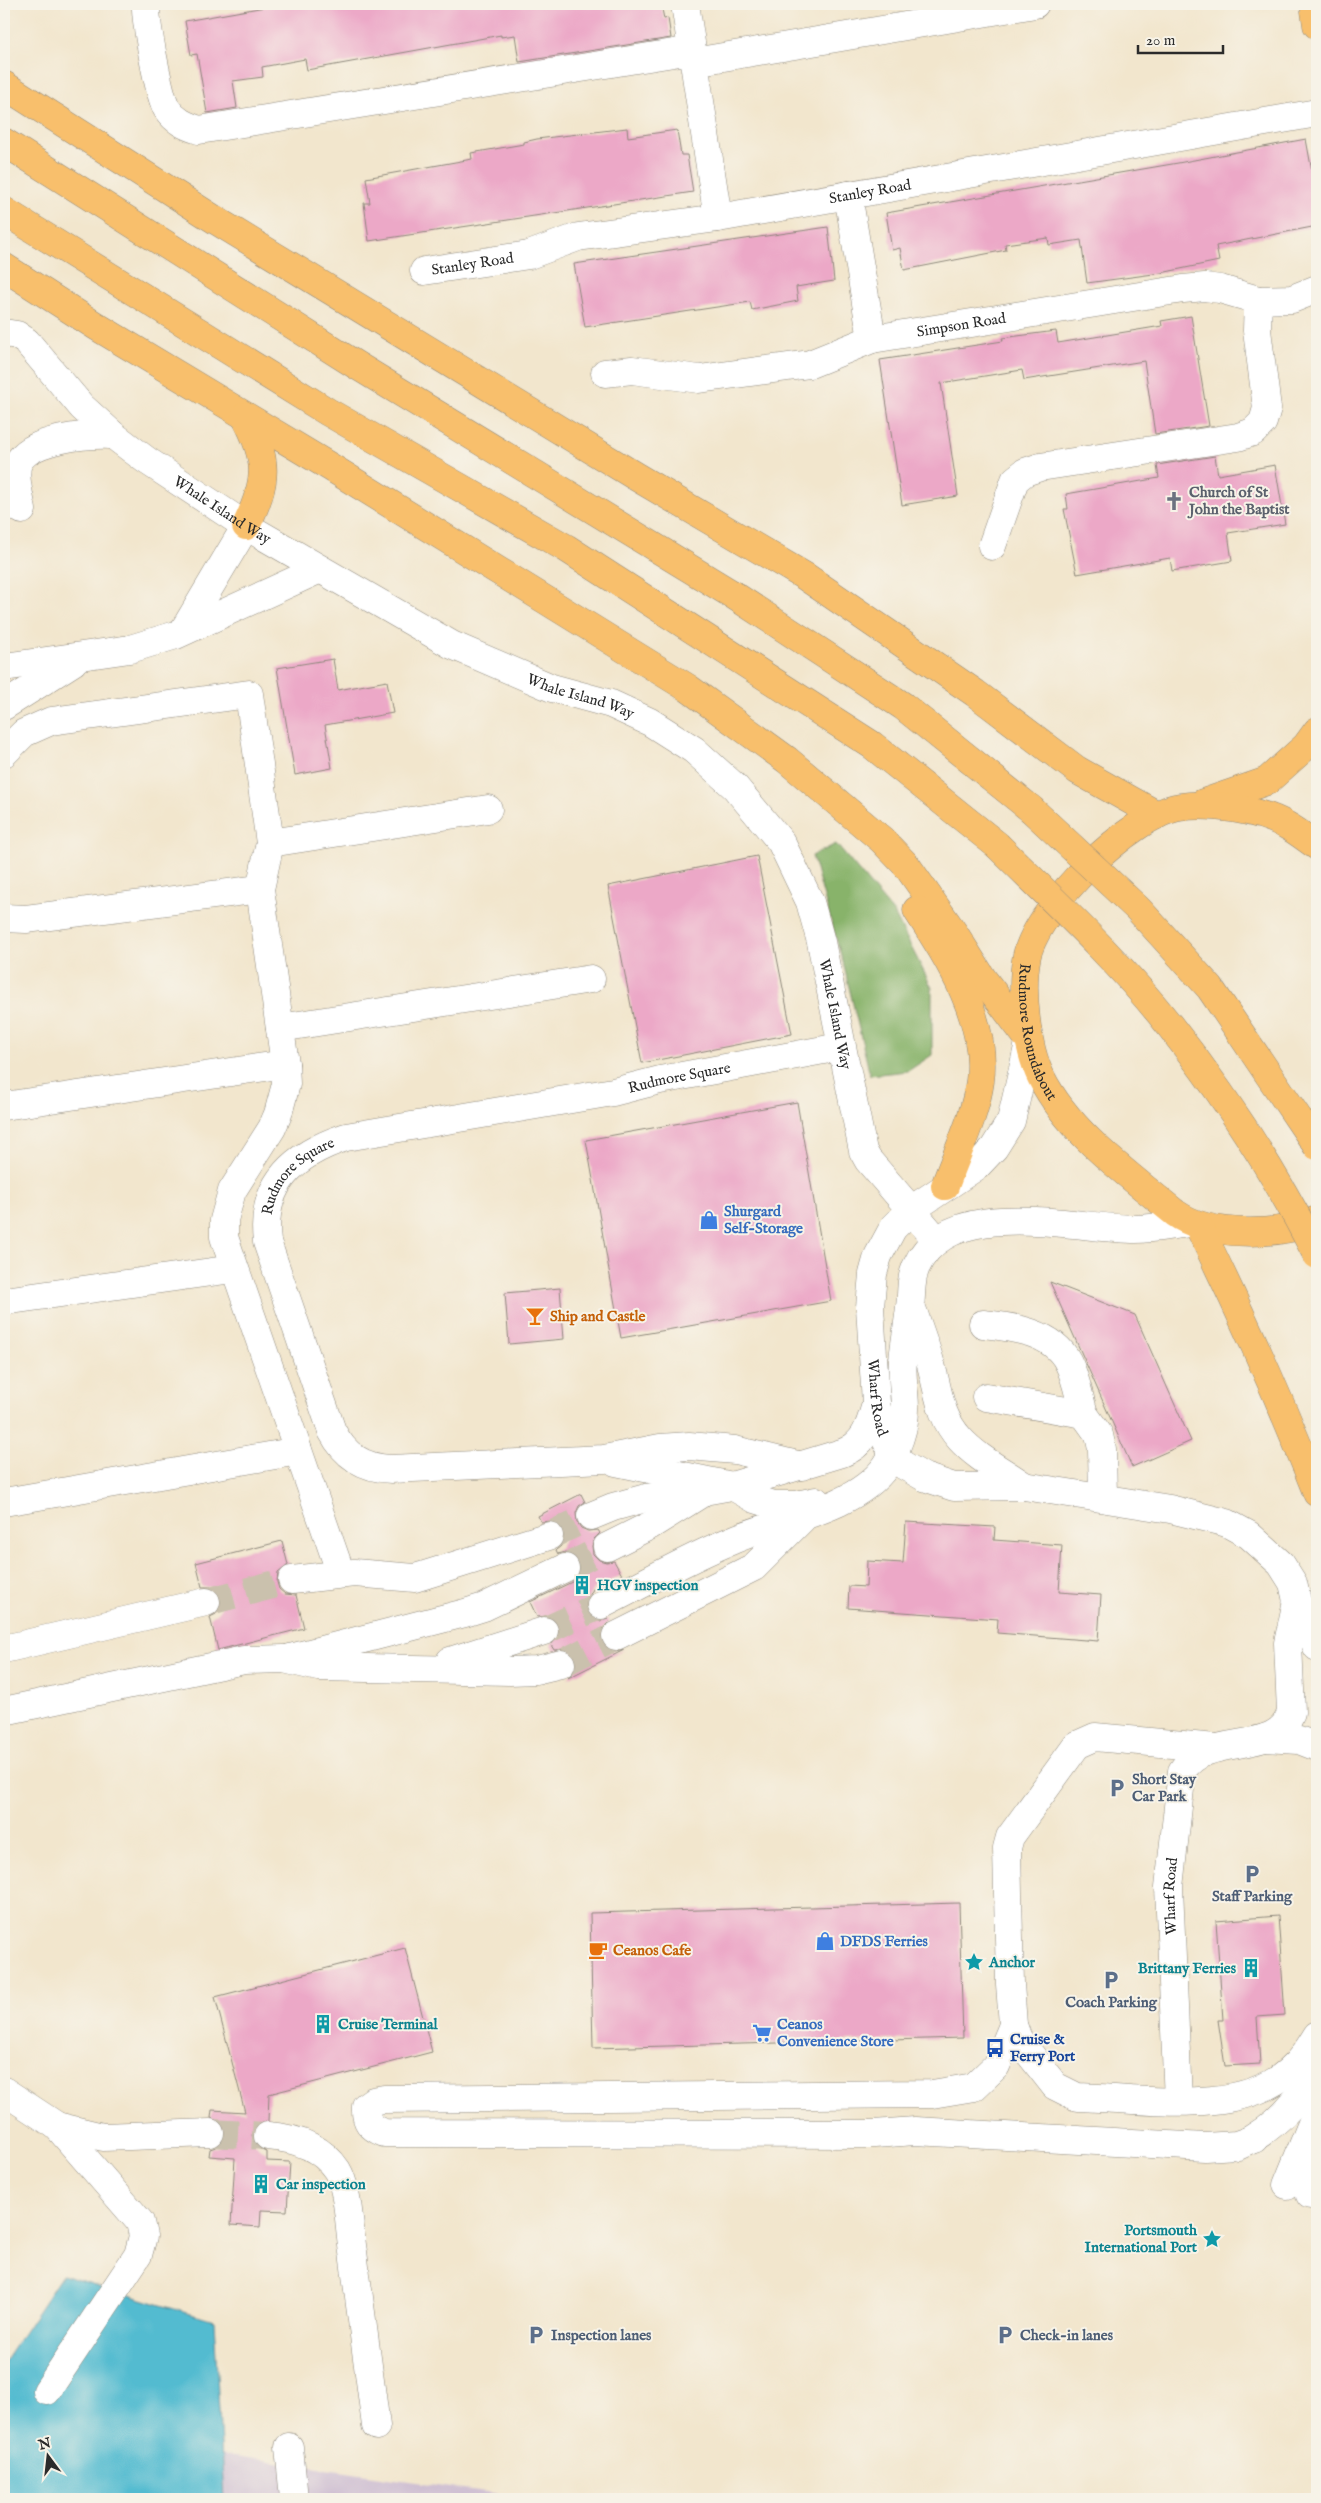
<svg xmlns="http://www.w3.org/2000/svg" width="1321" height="2503" font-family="'IM FELL English',serif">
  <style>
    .industrial { fill: #cebed2 }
    .forest { fill: #88b36b; stroke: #5a6f4b }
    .water { fill: #53bbd0; stroke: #3f737e }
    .building { fill: #eca8c7 }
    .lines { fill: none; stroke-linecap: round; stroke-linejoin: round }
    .minor-tunnel { stroke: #cac1ad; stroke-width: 28; stroke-dasharray: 28 14; stroke-linecap: butt }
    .minor-casing { stroke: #8e887c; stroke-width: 29 }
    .major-casing { stroke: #8e887c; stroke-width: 29 }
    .highway-casing { stroke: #8e887c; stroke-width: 29 }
    .minor { stroke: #fff; stroke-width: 28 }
    .major { stroke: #f8bf6c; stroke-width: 28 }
    .highway { stroke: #f8bf6c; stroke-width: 28 }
    .highway-bridge-casing { stroke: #8e887c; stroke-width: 29; stroke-linecap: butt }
    .highway-bridge { stroke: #f8bf6c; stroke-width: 28 }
    .labels { text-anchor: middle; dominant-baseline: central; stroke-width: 4; stroke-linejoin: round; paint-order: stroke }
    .street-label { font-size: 15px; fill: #2b2b2b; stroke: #f7f3e8 }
    .worship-label { font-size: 15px; font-weight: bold; fill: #5b616d; stroke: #f7f3e8; text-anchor: start }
    .shop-label { font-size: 15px; font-weight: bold; fill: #366cbe; stroke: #f7f3e8; text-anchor: start }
    .food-label { font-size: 15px; font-weight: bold; fill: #c56008; stroke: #f7f3e8; text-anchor: start }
    .culture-label { font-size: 15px; font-weight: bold; fill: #0d838f; stroke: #f7f3e8; text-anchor: start }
    .service-label { font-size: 15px; font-weight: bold; fill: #4e5e75; stroke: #f7f3e8; text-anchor: start }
    .transit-label { font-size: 15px; font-weight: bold; fill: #164399; stroke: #f7f3e8; text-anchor: start }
  </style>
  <rect width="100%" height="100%" fill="#f7f3e8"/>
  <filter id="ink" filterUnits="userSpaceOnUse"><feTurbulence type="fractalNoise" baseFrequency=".02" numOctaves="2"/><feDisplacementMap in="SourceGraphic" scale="10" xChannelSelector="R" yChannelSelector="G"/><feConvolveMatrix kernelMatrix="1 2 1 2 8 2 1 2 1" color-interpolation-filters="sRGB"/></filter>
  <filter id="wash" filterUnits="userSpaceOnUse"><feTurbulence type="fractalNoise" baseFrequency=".0096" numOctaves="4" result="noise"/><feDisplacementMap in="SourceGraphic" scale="20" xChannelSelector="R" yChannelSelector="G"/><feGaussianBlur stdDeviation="1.12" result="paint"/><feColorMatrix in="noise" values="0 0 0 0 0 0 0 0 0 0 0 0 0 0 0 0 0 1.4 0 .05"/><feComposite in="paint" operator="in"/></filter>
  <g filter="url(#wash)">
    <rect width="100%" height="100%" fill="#f2e6cd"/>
    <!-- industrial -->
    <path class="industrial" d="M 220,2454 L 535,2499 L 224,2499 Z"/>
    <!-- forest -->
    <path class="forest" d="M 836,844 L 894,913 L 932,988 L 932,1055 L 908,1071 L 870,1075 L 843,962 L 812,856 Z"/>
    <!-- water -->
    <path class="water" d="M 62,2275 L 214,2321 L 224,2499 L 4,2499 L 4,2362 Z"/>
    <g id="blocks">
      <!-- building -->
      <g class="building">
        <path d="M 282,4 L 661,4 L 664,19 L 668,18 L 671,38 L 519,62 L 515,35 L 501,37 L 501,35 L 307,70 L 305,59 L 262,67 L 263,77 L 233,81 L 237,108 L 207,113 L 197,54 L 191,55 L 185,21 Z"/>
        <path d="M 627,128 L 628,137 L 677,130 L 681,155 L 687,155 L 693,192 L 369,241 L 364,203 L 370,203 L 366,178 L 472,159 L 471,153 L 524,144 L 524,142 L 537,139 Z"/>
        <path d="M 1306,139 L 1317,199 L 1317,226 L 1216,246 L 1219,261 L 1161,273 L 1087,283 L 1081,240 L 1049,245 L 1048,238 L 1005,244 L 1006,250 L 904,270 L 900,248 L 892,250 L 886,213 L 1178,163 Z"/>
        <path d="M 828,227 L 834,281 L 796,287 L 798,301 L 752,310 L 750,302 L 585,327 L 574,264 Z"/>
        <path d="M 1191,316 L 1209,426 L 1155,434 L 1144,361 L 1024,380 L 1022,370 L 941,383 L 958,496 L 902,505 L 880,360 L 1003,341 L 1002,338 L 1056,331 L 1058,343 L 1162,326 L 1161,321 Z"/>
        <path d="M 1215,456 L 1218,475 L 1275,465 L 1285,524 L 1228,533 L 1232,561 L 1172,571 L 1170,558 L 1077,574 L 1064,509 L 1068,509 L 1066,494 L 1159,478 L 1157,465 Z"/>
        <path d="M 333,659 L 338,690 L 387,681 L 393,713 L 325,725 L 332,768 L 295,775 L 277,668 Z"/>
        <path d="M 757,856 L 792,1034 L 642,1063 L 608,886 Z"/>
        <path d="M 797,1102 L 831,1301 L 621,1338 L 586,1140 Z"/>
        <path d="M 1050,1282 L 1135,1315 L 1191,1441 L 1132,1467 Z"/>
        <path d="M 560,1288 L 564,1339 L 509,1344 L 505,1293 Z"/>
        <path d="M 581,1494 L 585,1502 L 579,1506 L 576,1513 L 577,1522 L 581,1528 L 588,1531 L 598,1530 L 600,1533 L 594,1539 L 592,1546 L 593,1554 L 599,1560 L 606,1562 L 614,1561 L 622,1575 L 593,1589 L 585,1604 L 587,1612 L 593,1618 L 601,1621 L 608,1619 L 609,1622 L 603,1628 L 600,1636 L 602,1643 L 607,1649 L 615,1652 L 624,1650 L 568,1678 L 576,1669 L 576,1660 L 573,1654 L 566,1649 L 554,1650 L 551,1645 L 559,1635 L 559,1626 L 555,1620 L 548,1616 L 537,1617 L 530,1602 L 572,1582 L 578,1576 L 581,1569 L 579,1561 L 573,1555 L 566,1552 L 558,1554 L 556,1550 L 561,1546 L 564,1539 L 564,1532 L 560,1525 L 552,1521 L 541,1522 L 538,1516 Z"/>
        <path d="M 906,1522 L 995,1527 L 994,1540 L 1062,1545 L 1059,1592 L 1101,1595 L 1098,1641 L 997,1633 L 998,1619 L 848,1608 L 849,1586 L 866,1587 L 867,1561 L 903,1563 Z"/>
        <path d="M 282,1541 L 288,1565 L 278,1573 L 277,1582 L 279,1589 L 285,1594 L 296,1595 L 304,1628 L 218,1650 L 210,1617 L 216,1614 L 221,1607 L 221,1598 L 218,1592 L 211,1587 L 202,1587 L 196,1563 Z"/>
        <path d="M 959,1903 L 963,2038 L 593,2048 L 590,1913 Z"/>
        <path d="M 1278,1916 L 1285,2015 L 1257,2017 L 1260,2064 L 1225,2066 L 1218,2020 L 1223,2020 L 1216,1921 Z"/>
        <path d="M 405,1948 L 432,2052 L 269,2094 L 268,2121 L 256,2126 L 252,2135 L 254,2143 L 258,2148 L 267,2152 L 267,2161 L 290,2162 L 287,2211 L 261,2210 L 260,2227 L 231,2225 L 235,2158 L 209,2156 L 210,2149 L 219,2146 L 224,2140 L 226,2133 L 223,2124 L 211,2118 L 212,2110 L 245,2112 L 215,1997 Z"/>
      </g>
    </g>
  </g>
  <g filter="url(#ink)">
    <use href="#blocks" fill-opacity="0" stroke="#8e887c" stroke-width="1"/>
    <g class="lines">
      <!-- minor-tunnel -->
      <g class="minor-tunnel">
        <path d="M 549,1536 L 591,1516"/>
        <path d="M 565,1568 L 607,1547"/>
        <path d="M 206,1602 L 292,1580"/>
        <path d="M 544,1631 L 601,1605"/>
        <path d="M 561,1664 L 616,1636"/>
        <path d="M 210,2133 L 268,2136"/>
      </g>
      <!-- minor casing -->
      <g class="minor-casing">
        <g id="minor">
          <path d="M 146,4 C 145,20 159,96 167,109 C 175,121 186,126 199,130 L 692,50"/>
          <path d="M 685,4 L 718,218"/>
          <path d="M 694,62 L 1035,4"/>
          <path d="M 848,195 L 872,339"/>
          <path id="s1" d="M 424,271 L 529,255 L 578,237 L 718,218 L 1317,113"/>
          <path id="s2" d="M 4,333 L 17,335 L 27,342 L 82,407 L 113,435 L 146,460 L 246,526 L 452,645 L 552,688 L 611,704 L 650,722 L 694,750 L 735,787 L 781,842 L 810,902 L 821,942 L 863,1151 L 868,1160 L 936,1239"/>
          <path id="s3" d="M 605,373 L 632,370 L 699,379 L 810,364 L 872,339 L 1183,289 L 1205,287 L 1220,289 L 1258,300 L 1292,299 L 1317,289"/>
          <path d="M 22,510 C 20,497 13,476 18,463 C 30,438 89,434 113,435"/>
          <path d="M 992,546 L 1015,480 L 1025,472 L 1040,467 L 1238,437 L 1253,432 L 1263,422 L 1267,408 L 1257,330 L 1258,300"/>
          <path d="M 184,630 L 246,526"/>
          <path d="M 4,667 L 130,649 L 176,635 L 320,569"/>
          <path d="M 4,706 L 73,662"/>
          <path d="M 4,753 L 24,733 L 51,721 L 249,694 L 270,843 L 260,889 L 285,1064 L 286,1084 L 278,1114 L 272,1128 L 232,1191 L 224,1220 L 224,1237 L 341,1574"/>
          <path d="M 270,843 L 488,809"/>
          <path d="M 4,918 L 26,919 L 260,889"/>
          <path d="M 280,1028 L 591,979"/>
          <path id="s4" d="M 1029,1043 L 1011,1121 L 994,1148 L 977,1166 L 911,1210 L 893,1228 L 878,1256 L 873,1274 L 870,1307 L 876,1403 L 881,1429 L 893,1455 L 903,1465 L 924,1477 L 954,1487 L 1024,1486 L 1170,1509 L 1227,1523 L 1249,1535 L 1281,1564 L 1293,1583 L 1297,1601 L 1317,1647"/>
          <path d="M 4,1106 L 285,1064"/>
          <path d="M 4,1301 L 233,1269"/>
          <path d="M 913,1311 C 919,1329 926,1347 931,1365 C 939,1392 939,1416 960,1439 C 977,1458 1003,1471 1024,1486"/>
          <path d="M 983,1324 C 1013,1327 1053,1332 1068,1362 C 1076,1377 1079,1397 1084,1414"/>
          <path d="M 986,1397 L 1084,1414 L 1099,1435 L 1102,1449 L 1103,1497"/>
          <path d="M 616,1462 L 732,1486 L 755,1499 L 774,1505 L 796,1505 L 816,1501"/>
          <path id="s5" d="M 802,1466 L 735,1450 L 689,1446 L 660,1448 L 604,1459 L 391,1469 C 363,1468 345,1456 332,1431 L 267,1242 C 260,1184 294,1154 346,1137 L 613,1092 L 660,1080 L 840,1047"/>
          <path d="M 4,1502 L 298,1451"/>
          <path d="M 591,1516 L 613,1507 L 646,1498 L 704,1491 L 732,1486 L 842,1453 C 865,1445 870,1425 876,1404"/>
          <path d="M 607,1547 L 651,1525 L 699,1495"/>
          <path d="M 292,1580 L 354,1573 L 415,1578 L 549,1536"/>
          <path d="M 601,1605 C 645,1583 688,1558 733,1540 C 779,1520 855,1510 886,1466 C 897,1450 905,1428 905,1409 C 905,1392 901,1376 903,1360 C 905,1342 908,1325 910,1307 C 912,1293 910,1280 916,1267 C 949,1194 1073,1229 1136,1229 C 1153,1229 1171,1225 1188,1223"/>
          <path d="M 616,1636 L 754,1567 L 802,1519"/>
          <path d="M 4,1649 L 206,1602"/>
          <path d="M 290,1658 L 465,1613 L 484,1607 L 565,1568"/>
          <path d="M 450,1661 L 544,1631"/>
          <path d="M 4,1711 L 244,1660 L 284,1659 L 318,1667 L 510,1671 L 536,1670 L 561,1664"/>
          <path d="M 1265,1738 L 1299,1740 L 1317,1747"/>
          <path d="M 1216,1748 L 1095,1737 L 1077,1745 L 1010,1837 L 1007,1848 L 1010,1984 L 1013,2025 L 1018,2039 L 1055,2086 L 1077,2097 C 1139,2098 1239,2117 1289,2071 C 1301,2061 1309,2048 1317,2035"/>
          <path d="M 1013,2025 L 996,2066 L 974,2087 L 932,2094 L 384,2099 L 373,2101 L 366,2106 C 365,2122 370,2127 384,2133 L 874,2134 L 915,2131 L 1205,2147 L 1236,2145 L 1254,2139"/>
          <path d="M 4,2091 L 57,2126 L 103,2137 L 210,2133"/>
          <path id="s6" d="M 1178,2101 L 1169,1887 L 1182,1771 C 1207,1730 1279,1758 1291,1712 L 1288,1643 L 1297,1601"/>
          <path d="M 268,2136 C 294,2138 321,2146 337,2170 C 349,2190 349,2229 353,2252 C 361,2310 368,2368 376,2426"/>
          <path d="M 1238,2146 C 1272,2131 1297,2103 1317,2071"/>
          <path d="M 1287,2185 L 1317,2111"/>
          <path d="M 1310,2195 L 1317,2166"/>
          <path d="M 47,2391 L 138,2255 L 143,2236 L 140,2222 L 57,2126"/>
          <path d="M 289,2447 L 294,2499"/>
        </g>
      </g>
      <!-- major casing -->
      <g class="major-casing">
        <g id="major">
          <path d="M 1314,4 L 1317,25"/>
          <path d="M 1203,803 L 1267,781 L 1306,746 L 1317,731"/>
          <path id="s7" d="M 1317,846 C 1307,839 1297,831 1286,825 C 1260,810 1209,802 1180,807 C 1130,815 1039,906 1027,955 C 1020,988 1026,1046 1041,1077 C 1069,1133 1128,1174 1175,1213 C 1210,1238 1278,1236 1317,1220"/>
          <path d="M 1198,1225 C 1242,1315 1281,1401 1317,1493"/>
        </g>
      </g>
      <!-- highway casing -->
      <g class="highway-casing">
        <g id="highway">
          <path d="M 4,85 L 217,221 L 635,476 L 806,577 L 975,693 L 1077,770 L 1157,815"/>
          <path d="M 4,142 L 356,365 L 735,596 L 903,706 L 1031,809"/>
          <path d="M 4,211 L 328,412 L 566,548 L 872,745 L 997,845"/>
          <path d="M 4,267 L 96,326 L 332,468 L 688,688 L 787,760 L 882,840 L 907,866 L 954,933 L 983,979 L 1027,1037"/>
          <path d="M 245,416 C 269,461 268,480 246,526"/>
          <path d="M 917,910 C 949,960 988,1020 980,1081 C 975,1117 957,1152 945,1186"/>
        </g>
      </g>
      <!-- minor -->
      <use href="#minor" class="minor"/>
      <!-- major -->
      <use href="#major" class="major"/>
      <!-- highway -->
      <use href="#highway" class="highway"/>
      <!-- highway-bridge casing -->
      <g class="highway-bridge-casing">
        <g id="highway-bridge">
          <path d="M 1031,809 L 1138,909 L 1210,988 L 1317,1146"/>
          <path d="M 997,845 C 1056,903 1118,960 1170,1026 C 1226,1097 1276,1174 1317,1255"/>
        </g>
      </g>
      <!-- highway-bridge -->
      <use href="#highway-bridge" class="highway-bridge"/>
    </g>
  </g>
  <!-- icons -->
  <defs>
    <g id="church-bare" transform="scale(1.5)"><path d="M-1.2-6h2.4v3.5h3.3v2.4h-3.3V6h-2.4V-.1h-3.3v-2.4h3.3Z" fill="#6b7280" stroke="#f7f3e8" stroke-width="2.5" paint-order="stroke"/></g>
    <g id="shop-bare" transform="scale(1.5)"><path d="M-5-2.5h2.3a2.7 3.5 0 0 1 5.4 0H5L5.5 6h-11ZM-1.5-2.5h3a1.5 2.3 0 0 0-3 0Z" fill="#3f7fe0" stroke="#f7f3e8" stroke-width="2.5" paint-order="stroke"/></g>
    <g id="bar-bare" transform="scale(1.5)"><path d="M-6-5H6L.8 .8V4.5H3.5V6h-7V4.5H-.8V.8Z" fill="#e8710a" stroke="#f7f3e8" stroke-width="2.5" paint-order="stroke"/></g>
    <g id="building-bare" transform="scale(1.5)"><path d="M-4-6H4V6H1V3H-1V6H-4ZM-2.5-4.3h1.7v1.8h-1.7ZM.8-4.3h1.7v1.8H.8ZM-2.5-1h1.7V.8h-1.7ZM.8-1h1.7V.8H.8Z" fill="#0f9aa8" stroke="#f7f3e8" stroke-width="2.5" paint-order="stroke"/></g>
    <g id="parking-bare" transform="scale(1.5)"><path d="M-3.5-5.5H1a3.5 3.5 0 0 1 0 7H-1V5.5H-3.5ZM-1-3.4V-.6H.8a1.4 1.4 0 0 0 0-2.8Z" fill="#5c6f8a" stroke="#f7f3e8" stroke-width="2.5" paint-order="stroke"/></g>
    <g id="cafe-bare" transform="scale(1.5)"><path d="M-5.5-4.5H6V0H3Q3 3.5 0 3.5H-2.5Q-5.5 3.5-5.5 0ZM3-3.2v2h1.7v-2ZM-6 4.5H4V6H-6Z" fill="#e8710a" stroke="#f7f3e8" stroke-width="2.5" paint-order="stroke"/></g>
    <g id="sight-bare" transform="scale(1.5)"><path d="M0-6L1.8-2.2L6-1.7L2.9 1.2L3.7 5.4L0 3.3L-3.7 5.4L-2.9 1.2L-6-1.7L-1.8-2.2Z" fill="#0f9aa8" stroke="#f7f3e8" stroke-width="2.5" paint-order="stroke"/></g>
    <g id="supermarket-bare" transform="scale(1.5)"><path d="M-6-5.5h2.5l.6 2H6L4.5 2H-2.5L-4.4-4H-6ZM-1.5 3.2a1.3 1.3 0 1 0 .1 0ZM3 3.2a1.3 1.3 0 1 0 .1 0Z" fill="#3f7fe0" stroke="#f7f3e8" stroke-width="2.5" paint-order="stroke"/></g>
    <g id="bus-bare" transform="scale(1.5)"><path d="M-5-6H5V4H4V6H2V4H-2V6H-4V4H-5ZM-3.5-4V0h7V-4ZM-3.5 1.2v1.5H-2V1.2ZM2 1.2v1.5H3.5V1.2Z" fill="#1a4fb4" stroke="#f7f3e8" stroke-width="2.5" paint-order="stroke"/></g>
  </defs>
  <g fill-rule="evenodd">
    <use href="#church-bare" x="1174" y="501"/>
    <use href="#shop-bare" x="709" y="1220"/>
    <use href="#bar-bare" x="535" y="1316"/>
    <use href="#building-bare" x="582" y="1585"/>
    <use href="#parking-bare" x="1117" y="1788"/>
    <use href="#parking-bare" x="1252" y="1874"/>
    <use href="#shop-bare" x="825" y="1941"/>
    <use href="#cafe-bare" x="598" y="1950"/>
    <use href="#sight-bare" x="974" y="1962"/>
    <use href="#building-bare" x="1251" y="1968"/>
    <use href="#parking-bare" x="1111" y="1980"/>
    <use href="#building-bare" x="323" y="2024"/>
    <use href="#supermarket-bare" x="762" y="2033"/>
    <use href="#bus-bare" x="995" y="2048"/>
    <use href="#building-bare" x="261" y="2184"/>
    <use href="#sight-bare" x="1212" y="2239"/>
    <use href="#parking-bare" x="536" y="2335"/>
    <use href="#parking-bare" x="1005" y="2335"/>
  </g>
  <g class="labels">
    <!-- street labels -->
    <g class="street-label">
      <text stroke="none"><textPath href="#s1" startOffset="454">Stanley Road</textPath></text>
      <text stroke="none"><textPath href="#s1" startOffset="49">Stanley Road</textPath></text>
      <text stroke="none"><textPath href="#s3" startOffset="364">Simpson Road</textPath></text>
      <text stroke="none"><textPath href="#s2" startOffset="285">Whale Island Way</textPath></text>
      <text stroke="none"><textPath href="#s2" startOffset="690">Whale Island Way</textPath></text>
      <text stroke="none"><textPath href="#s2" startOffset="1125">Whale Island Way</textPath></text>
      <text stroke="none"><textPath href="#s7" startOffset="445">Rudmore Roundabout</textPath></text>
      <text stroke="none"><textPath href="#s5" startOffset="1172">Rudmore Square</textPath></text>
      <text stroke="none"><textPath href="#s5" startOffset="768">Rudmore Square</textPath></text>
      <text stroke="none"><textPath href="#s4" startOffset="416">Wharf Road</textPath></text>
      <text stroke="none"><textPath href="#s6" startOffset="205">Wharf Road</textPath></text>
    </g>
    <!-- worship labels -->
    <g class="worship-label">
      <text x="1189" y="492">Church of St<tspan x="1189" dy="17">John the Baptist</tspan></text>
    </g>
    <!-- shop labels -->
    <g class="shop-label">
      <text x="724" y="1211">Shurgard<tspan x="724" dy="17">Self-Storage</tspan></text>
      <text x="840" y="1941">DFDS Ferries</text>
      <text x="777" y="2024">Ceanos<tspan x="777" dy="17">Convenience Store</tspan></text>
    </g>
    <!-- food labels -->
    <g class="food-label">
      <text x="550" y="1316">Ship and Castle</text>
      <text x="613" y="1950">Ceanos Cafe</text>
    </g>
    <!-- culture labels -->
    <g class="culture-label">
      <text x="597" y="1585">HGV inspection</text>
      <text x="989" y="1962">Anchor</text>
      <text x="1236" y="1968" text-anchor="end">Brittany Ferries</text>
      <text x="338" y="2024">Cruise Terminal</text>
      <text x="276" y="2184">Car inspection</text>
      <text x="1197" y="2230" text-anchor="end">Portsmouth<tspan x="1197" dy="17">International Port</tspan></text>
    </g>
    <!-- service labels -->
    <g class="service-label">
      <text x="1132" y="1779">Short Stay<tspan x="1132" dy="17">Car Park</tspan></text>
      <text x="1252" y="1896" text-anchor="middle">Staff Parking</text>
      <text x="1111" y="2002" text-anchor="middle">Coach Parking</text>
      <text x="551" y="2335">Inspection lanes</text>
      <text x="1020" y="2335">Check-in lanes</text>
    </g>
    <!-- transit labels -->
    <g class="transit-label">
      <text x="1010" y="2039">Cruise &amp;<tspan x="1010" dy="17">Ferry Port</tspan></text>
    </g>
  </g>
  <!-- margin -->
  <rect width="1321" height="2503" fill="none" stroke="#f7f3e8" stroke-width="20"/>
  <!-- north arrow -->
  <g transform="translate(48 2456) rotate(345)" stroke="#f7f3e8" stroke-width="4" paint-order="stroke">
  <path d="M0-4L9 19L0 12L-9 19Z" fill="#2b2b2b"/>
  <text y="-8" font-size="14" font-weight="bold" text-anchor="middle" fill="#2b2b2b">N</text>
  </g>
  <!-- scale -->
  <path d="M1138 45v8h85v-8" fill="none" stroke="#2b2b2b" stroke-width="2.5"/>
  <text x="1146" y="45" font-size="15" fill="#2b2b2b" stroke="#f7f3e8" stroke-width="4" paint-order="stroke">20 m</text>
</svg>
